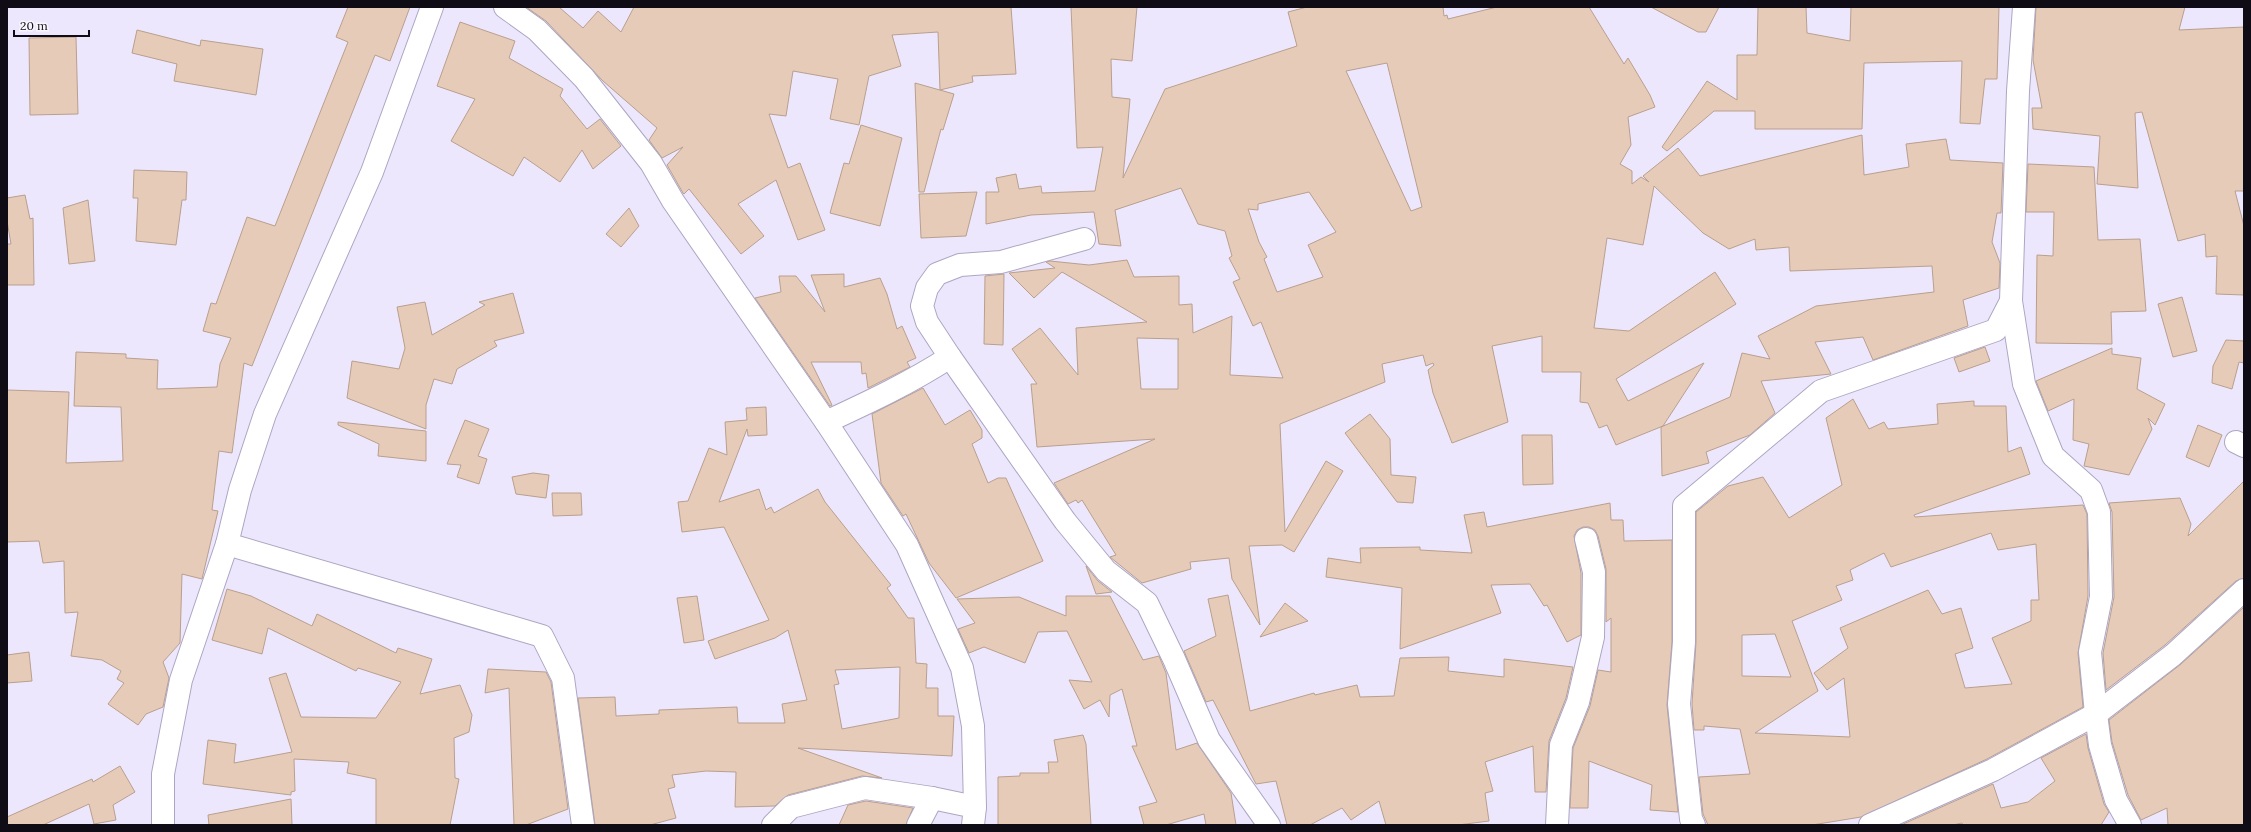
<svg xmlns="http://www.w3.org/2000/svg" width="2251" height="832" font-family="Lora,serif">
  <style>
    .building { fill: #e6cbb8; stroke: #b99f8d; fill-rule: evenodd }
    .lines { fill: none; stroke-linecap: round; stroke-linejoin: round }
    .street-casing { stroke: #ada6c2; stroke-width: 24 }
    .street { stroke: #fff; stroke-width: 22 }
  </style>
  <rect width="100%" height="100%" fill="#ede7fe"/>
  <!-- building -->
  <g class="building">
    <path d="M 348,7 L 410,7 L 390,61 L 375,55 L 252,366 L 244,363 L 232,453 L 219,451 L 212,510 L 218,511 L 202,579 L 182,574 L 180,643 L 163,662 L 169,678 L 163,707 L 146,714 L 138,725 L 108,704 L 124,683 L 117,679 L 121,671 L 102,660 L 71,656 L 78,612 L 65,613 L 64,561 L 43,563 L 39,541 L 7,542 L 7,390 L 69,392 L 66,463 L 123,461 L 121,407 L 74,406 L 76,352 L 126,354 L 126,358 L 158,360 L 157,389 L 217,387 L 220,364 L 231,338 L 203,331 L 211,303 L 216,304 L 247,217 L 275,226 L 348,42 L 336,37 Z"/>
    <path d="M 526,7 L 559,7 L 583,28 L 598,11 L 621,32 L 634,7 L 1011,7 L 1016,74 L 972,76 L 973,82 L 940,90 L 938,32 L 892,35 L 901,66 L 869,76 L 859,125 L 830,119 L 838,79 L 793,71 L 786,116 L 769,114 L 788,168 L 800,163 L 825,230 L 798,240 L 776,180 L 738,204 L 764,236 L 741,254 L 689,189 L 684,194 L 683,193 L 667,165 L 683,147 L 662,158 L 649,140 L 657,128 L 603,81 L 546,21 Z"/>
    <path d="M 1071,7 L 1137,7 L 1132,61 L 1111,59 L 1112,97 L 1130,99 L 1123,178 L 1165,89 L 1297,46 L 1288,12 L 1307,7 L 1443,7 L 1444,16 L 1447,15 L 1448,19 L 1497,7 L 1589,7 L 1624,64 L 1628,58 L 1650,95 L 1655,107 L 1628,117 L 1631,145 L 1620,164 L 1632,171 L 1632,184 L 1641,177 L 1649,182 L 1643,176 L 1678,148 L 1700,176 L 1862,135 L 1864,175 L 1909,167 L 1906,144 L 1946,139 L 1950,160 L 2003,163 L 2001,213 L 1997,213 L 1992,242 L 2000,263 L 1999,288 L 1963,300 L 1968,326 L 1873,360 L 1863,337 L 1815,342 L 1831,374 L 1761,381 L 1775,413 L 1750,435 L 1706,452 L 1709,463 L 1662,476 L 1661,427 L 1730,397 L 1742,353 L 1770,359 L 1758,336 L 1816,306 L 1934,292 L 1932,266 L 1790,271 L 1789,247 L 1756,250 L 1755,239 L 1729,249 L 1703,233 L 1654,186 L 1643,245 L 1607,238 L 1594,328 L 1629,331 L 1715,272 L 1736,304 L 1616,379 L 1628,401 L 1704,363 L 1663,426 L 1616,445 L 1607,425 L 1599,428 L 1588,403 L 1580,402 L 1581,372 L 1542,372 L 1542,336 L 1492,346 L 1508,422 L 1452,443 L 1433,393 L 1428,370 L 1434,365 L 1433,363 L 1426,366 L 1423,355 L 1382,364 L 1385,382 L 1280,424 L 1285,532 L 1326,461 L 1343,471 L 1294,552 L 1282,545 L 1249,546 L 1260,625 L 1232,579 L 1229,558 L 1190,562 L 1191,569 L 1142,583 L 1110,557 L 1116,555 L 1082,500 L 1078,503 L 1076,500 L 1068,504 L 1054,483 L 1155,439 L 1037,447 L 1031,384 L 1037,384 L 1012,349 L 1040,328 L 1078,375 L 1076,328 L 1147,322 L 1062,272 L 1034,298 L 1009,273 L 1055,268 L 1046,262 L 1050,261 L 1089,265 L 1127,260 L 1134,277 L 1179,276 L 1179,305 L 1192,304 L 1193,333 L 1232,316 L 1230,375 L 1283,378 L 1261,322 L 1253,326 L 1233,282 L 1240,279 L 1229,258 L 1232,256 L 1225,231 L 1198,224 L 1181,188 L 1115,210 L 1121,246 L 1099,244 L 1094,212 L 1031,215 L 986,224 L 986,192 L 999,192 L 996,178 L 1016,174 L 1019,189 L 1041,186 L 1042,193 L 1095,191 L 1103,147 L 1077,148 ZM 1387,63 L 1422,207 L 1411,211 L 1346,71 ZM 1309,192 L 1336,232 L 1308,245 L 1323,277 L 1277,292 L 1264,259 L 1267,257 L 1259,242 L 1248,209 L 1258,210 L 1258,204 ZM 1137,338 L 1179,339 L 1178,339 L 1178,389 L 1141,389 Z"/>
    <path d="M 1651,7 L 1719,7 L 1706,32 L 1698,32 Z"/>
    <path d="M 1758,7 L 1806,7 L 1807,33 L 1850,41 L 1851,7 L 1999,7 L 1997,79 L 1985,79 L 1980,124 L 1960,123 L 1962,61 L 1864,63 L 1862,129 L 1755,129 L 1755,111 L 1714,111 L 1667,151 L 1662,147 L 1707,81 L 1737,100 L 1737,55 L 1757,55 Z"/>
    <path d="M 2036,7 L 2185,7 L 2179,30 L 2244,27 L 2244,191 L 2235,191 L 2244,226 L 2244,295 L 2216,294 L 2217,256 L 2206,257 L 2205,234 L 2178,241 L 2142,112 L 2135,113 L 2138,188 L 2097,184 L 2100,136 L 2033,129 L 2032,108 L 2042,108 L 2033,60 Z"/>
    <path d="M 460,22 L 515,41 L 509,58 L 563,89 L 560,96 L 587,129 L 600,119 L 621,146 L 593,169 L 582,150 L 560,182 L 524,157 L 513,176 L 451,141 L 475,99 L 437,86 Z"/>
    <path d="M 137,30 L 200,46 L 201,40 L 263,49 L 256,95 L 174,81 L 177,64 L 132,53 Z"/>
    <path d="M 76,37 L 78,114 L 30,115 L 29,38 Z"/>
    <path d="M 915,83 L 954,94 L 943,130 L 941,129 L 924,192 L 919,192 Z"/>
    <path d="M 861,125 L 902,138 L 880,226 L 830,213 L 844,163 L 849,164 Z"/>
    <path d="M 2028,164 L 2094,167 L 2098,240 L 2140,239 L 2146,311 L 2111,312 L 2112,344 L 2036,343 L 2037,255 L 2053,256 L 2054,212 L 2026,212 Z"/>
    <path d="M 134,170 L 187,172 L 186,200 L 182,200 L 176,245 L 136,241 L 138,198 L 133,198 Z"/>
    <path d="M 977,192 L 966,236 L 921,238 L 919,194 Z"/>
    <path d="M 25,195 L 30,219 L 33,218 L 34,285 L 7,285 L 7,244 L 11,244 L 7,221 L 7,198 Z"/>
    <path d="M 88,200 L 95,261 L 69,264 L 63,208 Z"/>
    <path d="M 629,208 L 639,226 L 621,247 L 606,234 Z"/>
    <path d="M 844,274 L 844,287 L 880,278 L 887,294 L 897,329 L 902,326 L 916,358 L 907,362 L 910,367 L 868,388 L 866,373 L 862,374 L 861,362 L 811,362 L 832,405 L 830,406 L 755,298 L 781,292 L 779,276 L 796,276 L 825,312 L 811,275 Z"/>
    <path d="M 1004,274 L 1003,345 L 984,344 L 985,276 Z"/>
    <path d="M 513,293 L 524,333 L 494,341 L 497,346 L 457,369 L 452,384 L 434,379 L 426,405 L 426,429 L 347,398 L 352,361 L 399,369 L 405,348 L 397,307 L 425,302 L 432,335 L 485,305 L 479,302 Z"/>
    <path d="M 2182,297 L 2197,351 L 2173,357 L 2158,304 Z"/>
    <path d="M 2226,340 L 2244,341 L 2244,363 L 2239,362 L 2232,389 L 2212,383 L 2213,366 Z"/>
    <path d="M 1985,347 L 1990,361 L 1959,372 L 1954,358 Z"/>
    <path d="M 2112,348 L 2112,354 L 2141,358 L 2137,389 L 2165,404 L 2155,425 L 2148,418 L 2152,429 L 2129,475 L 2084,466 L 2089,444 L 2073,440 L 2074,399 L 2048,411 L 2036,381 Z"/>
    <path d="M 923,388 L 945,425 L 970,410 L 982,430 L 982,438 L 972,444 L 988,483 L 998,478 L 1006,478 L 1043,561 L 956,598 L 929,563 L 906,514 L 903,516 L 881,483 L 872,414 Z"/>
    <path d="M 1853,399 L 1869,429 L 1884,422 L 1888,429 L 1938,424 L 1937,404 L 1974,401 L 1974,406 L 2006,406 L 2008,452 L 2021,447 L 2030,474 L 1914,515 L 1915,517 L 2083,505 L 2087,514 L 2088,596 L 2078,653 L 2083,707 L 1987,759 L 1861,817 L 1812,825 L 1708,825 L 1703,814 L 1699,777 L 1750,774 L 1740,729 L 1704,726 L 1704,730 L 1694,730 L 1692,704 L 1696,642 L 1696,512 L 1728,486 L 1763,477 L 1789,518 L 1842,485 L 1826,418 ZM 1991,533 L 1998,550 L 2036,544 L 2039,600 L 2031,600 L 2031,621 L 1992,638 L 2012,684 L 1965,688 L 1955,654 L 1973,648 L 1961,608 L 1942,614 L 1928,590 L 1840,628 L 1848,648 L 1814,673 L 1827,690 L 1844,678 L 1850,737 L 1755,733 L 1818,691 L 1792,621 L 1842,600 L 1836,586 L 1853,580 L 1850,570 L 1884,553 L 1891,567 ZM 1775,634 L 1791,677 L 1742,676 L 1742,635 Z"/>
    <path d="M 766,407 L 767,435 L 748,436 L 747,429 L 719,502 L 759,489 L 766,510 L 771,507 L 774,513 L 818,489 L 825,502 L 891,585 L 887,588 L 908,618 L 914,618 L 916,663 L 927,664 L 926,688 L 938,688 L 938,716 L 954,716 L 952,756 L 798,748 L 882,778 L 862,776 L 788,795 L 775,806 L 735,807 L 736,772 L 706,771 L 672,775 L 675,787 L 668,789 L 676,818 L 650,825 L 595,825 L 578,698 L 615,697 L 616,716 L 659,714 L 659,710 L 737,707 L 738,723 L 785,723 L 782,704 L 807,700 L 788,630 L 775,638 L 715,659 L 708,641 L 769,620 L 724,527 L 682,532 L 678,502 L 688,501 L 709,448 L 727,455 L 725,422 L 747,420 L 746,408 ZM 900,667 L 899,718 L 842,729 L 834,685 L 839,684 L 835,670 Z"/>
    <path d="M 1370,414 L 1390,439 L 1391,475 L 1416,477 L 1413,503 L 1397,502 L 1345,433 Z"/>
    <path d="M 465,420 L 489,429 L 478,456 L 487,459 L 479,484 L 457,477 L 461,465 L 447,464 Z"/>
    <path d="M 338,422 L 426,431 L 426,461 L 378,456 L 379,444 L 338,425 Z"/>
    <path d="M 2198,425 L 2222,435 L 2209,467 L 2186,457 Z"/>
    <path d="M 1522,435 L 1552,435 L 1553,484 L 1523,485 Z"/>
    <path d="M 533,473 L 549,475 L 546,498 L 516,494 L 512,477 Z"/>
    <path d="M 2244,481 L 2244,578 L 2236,581 L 2165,645 L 2106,690 L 2103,653 L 2114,597 L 2112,512 L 2109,503 L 2180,498 L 2191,524 L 2188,536 Z"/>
    <path d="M 552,493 L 581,493 L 582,515 L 553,516 Z"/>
    <path d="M 1610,503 L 1611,520 L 1623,520 L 1624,541 L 1672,540 L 1672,642 L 1667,705 L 1678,812 L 1650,810 L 1652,785 L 1589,761 L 1588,808 L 1570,808 L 1573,748 L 1590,706 L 1598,670 L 1611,672 L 1611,618 L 1606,622 L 1606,569 L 1598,536 L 1595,530 L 1589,527 L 1583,527 L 1577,530 L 1574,536 L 1581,573 L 1581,635 L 1567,642 L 1547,605 L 1544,606 L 1530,584 L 1491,585 L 1501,613 L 1400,649 L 1402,588 L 1326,577 L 1328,558 L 1361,563 L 1360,548 L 1420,547 L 1420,550 L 1472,553 L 1464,515 L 1484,512 L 1487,527 Z"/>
    <path d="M 1086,566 L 1098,581 L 1112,592 L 1096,594 Z"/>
    <path d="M 227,589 L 251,596 L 312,626 L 317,614 L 396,653 L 398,648 L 432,659 L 420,694 L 460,685 L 472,715 L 469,732 L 454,738 L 455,778 L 459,779 L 450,825 L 376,825 L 376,779 L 347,773 L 349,762 L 294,759 L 295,791 L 291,792 L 291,795 L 203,784 L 208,740 L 236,744 L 234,763 L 292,752 L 269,678 L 286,673 L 301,717 L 376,718 L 401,682 L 358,668 L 356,671 L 268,628 L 262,654 L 212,640 Z"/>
    <path d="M 1228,595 L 1250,711 L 1314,693 L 1315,695 L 1357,685 L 1360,697 L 1394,696 L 1400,658 L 1449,657 L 1448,671 L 1504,677 L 1504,659 L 1573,667 L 1566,698 L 1549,741 L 1546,792 L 1535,792 L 1533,746 L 1485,762 L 1493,791 L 1485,793 L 1489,821 L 1458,825 L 1386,825 L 1379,801 L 1351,820 L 1342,808 L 1310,825 L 1287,825 L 1276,781 L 1256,784 L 1213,700 L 1206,702 L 1184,651 L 1216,636 L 1208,599 Z"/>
    <path d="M 697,596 L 704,640 L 684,643 L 677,598 Z"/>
    <path d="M 1066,596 L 1110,596 L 1143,660 L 1159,656 L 1166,673 L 1176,750 L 1197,743 L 1231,793 L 1236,825 L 1206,825 L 1204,814 L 1166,825 L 1144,825 L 1139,807 L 1157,802 L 1132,746 L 1137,746 L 1122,689 L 1110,695 L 1109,717 L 1100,700 L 1084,709 L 1069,680 L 1092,682 L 1067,631 L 1038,632 L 1025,663 L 984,647 L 969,653 L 958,629 L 975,623 L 957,599 L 1019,597 L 1066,616 Z"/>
    <path d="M 1285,603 L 1308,621 L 1260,637 Z"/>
    <path d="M 2244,607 L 2244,825 L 2168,825 L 2167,808 L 2141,820 L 2128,795 L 2112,742 L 2109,720 L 2181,664 Z"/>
    <path d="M 29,652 L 32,681 L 7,683 L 7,655 Z"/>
    <path d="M 488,669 L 546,672 L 551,682 L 568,809 L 526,825 L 514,825 L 509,688 L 485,693 Z"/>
    <path d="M 2086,734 L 2088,748 L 2104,804 L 2109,812 L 2101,825 L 1963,825 L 1962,823 L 1953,825 L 1901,825 L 1993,784 L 2001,808 L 2028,802 L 2055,781 L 2041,758 Z"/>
    <path d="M 1083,735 L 1086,744 L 1091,825 L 998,825 L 998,777 L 1020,776 L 1020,773 L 1049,773 L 1048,762 L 1058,762 L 1054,740 Z"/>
    <path d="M 120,766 L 135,792 L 113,805 L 116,820 L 94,824 L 89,804 L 43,825 L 7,825 L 7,817 L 92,779 L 93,782 Z"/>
    <path d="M 291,799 L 292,825 L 209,825 L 208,815 Z"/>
    <path d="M 866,801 L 913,808 L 906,825 L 839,825 L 848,805 Z"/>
  </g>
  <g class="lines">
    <!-- street casing -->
    <g class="street-casing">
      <g id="street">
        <path d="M 505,7 L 537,30 L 584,78 L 651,163 L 673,201 L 826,422 L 907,545 L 962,668 L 973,726 L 975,807 L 973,825"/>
        <path d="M 2024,7 L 2018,91 L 2011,301 L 2024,384 L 2053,456 L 2091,490 L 2099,512 L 2101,597 L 2090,652 L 2096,714 L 2100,745 L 2116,800 L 2130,825"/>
        <path d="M 1084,239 L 1001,262 L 960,265 L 937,274 L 927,288 L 922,306 L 927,322 L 950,357 L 1065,521 L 1106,571 L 1147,603 L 1174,659 L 1209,740 L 1269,825"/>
        <path d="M 826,422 C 869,402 910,383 950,357"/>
        <path d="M 2236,442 L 2244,446"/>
        <path d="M 227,544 L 542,636 L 563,678 L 583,825"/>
        <path d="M 163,825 L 163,774 L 181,680 L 227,544 L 240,490 L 265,414 L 372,172 L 432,7"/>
        <path d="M 773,825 L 791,807 L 865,788 L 932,798 L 975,807"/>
        <path d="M 918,825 L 932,798"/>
        <path d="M 1557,825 L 1561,745 L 1578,702 L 1593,637 L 1594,572 L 1586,539"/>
        <path d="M 1694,825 L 1691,819 L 1679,704 L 1684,642 L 1684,506 L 1821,391 L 1996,330 L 2011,301"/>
        <path d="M 1870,825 L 1993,770 L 2096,714 L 2173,655 L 2244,590"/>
      </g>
    </g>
    <!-- street -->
    <use href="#street" class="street"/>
  </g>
  <!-- border -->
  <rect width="2251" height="832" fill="none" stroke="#0f0c15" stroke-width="16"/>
  <!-- scale -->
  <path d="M14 30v6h75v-6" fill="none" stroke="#0f0c15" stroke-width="2"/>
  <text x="20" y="30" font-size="12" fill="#0f0c15" stroke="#f9f7fd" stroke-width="3" paint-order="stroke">20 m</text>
</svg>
